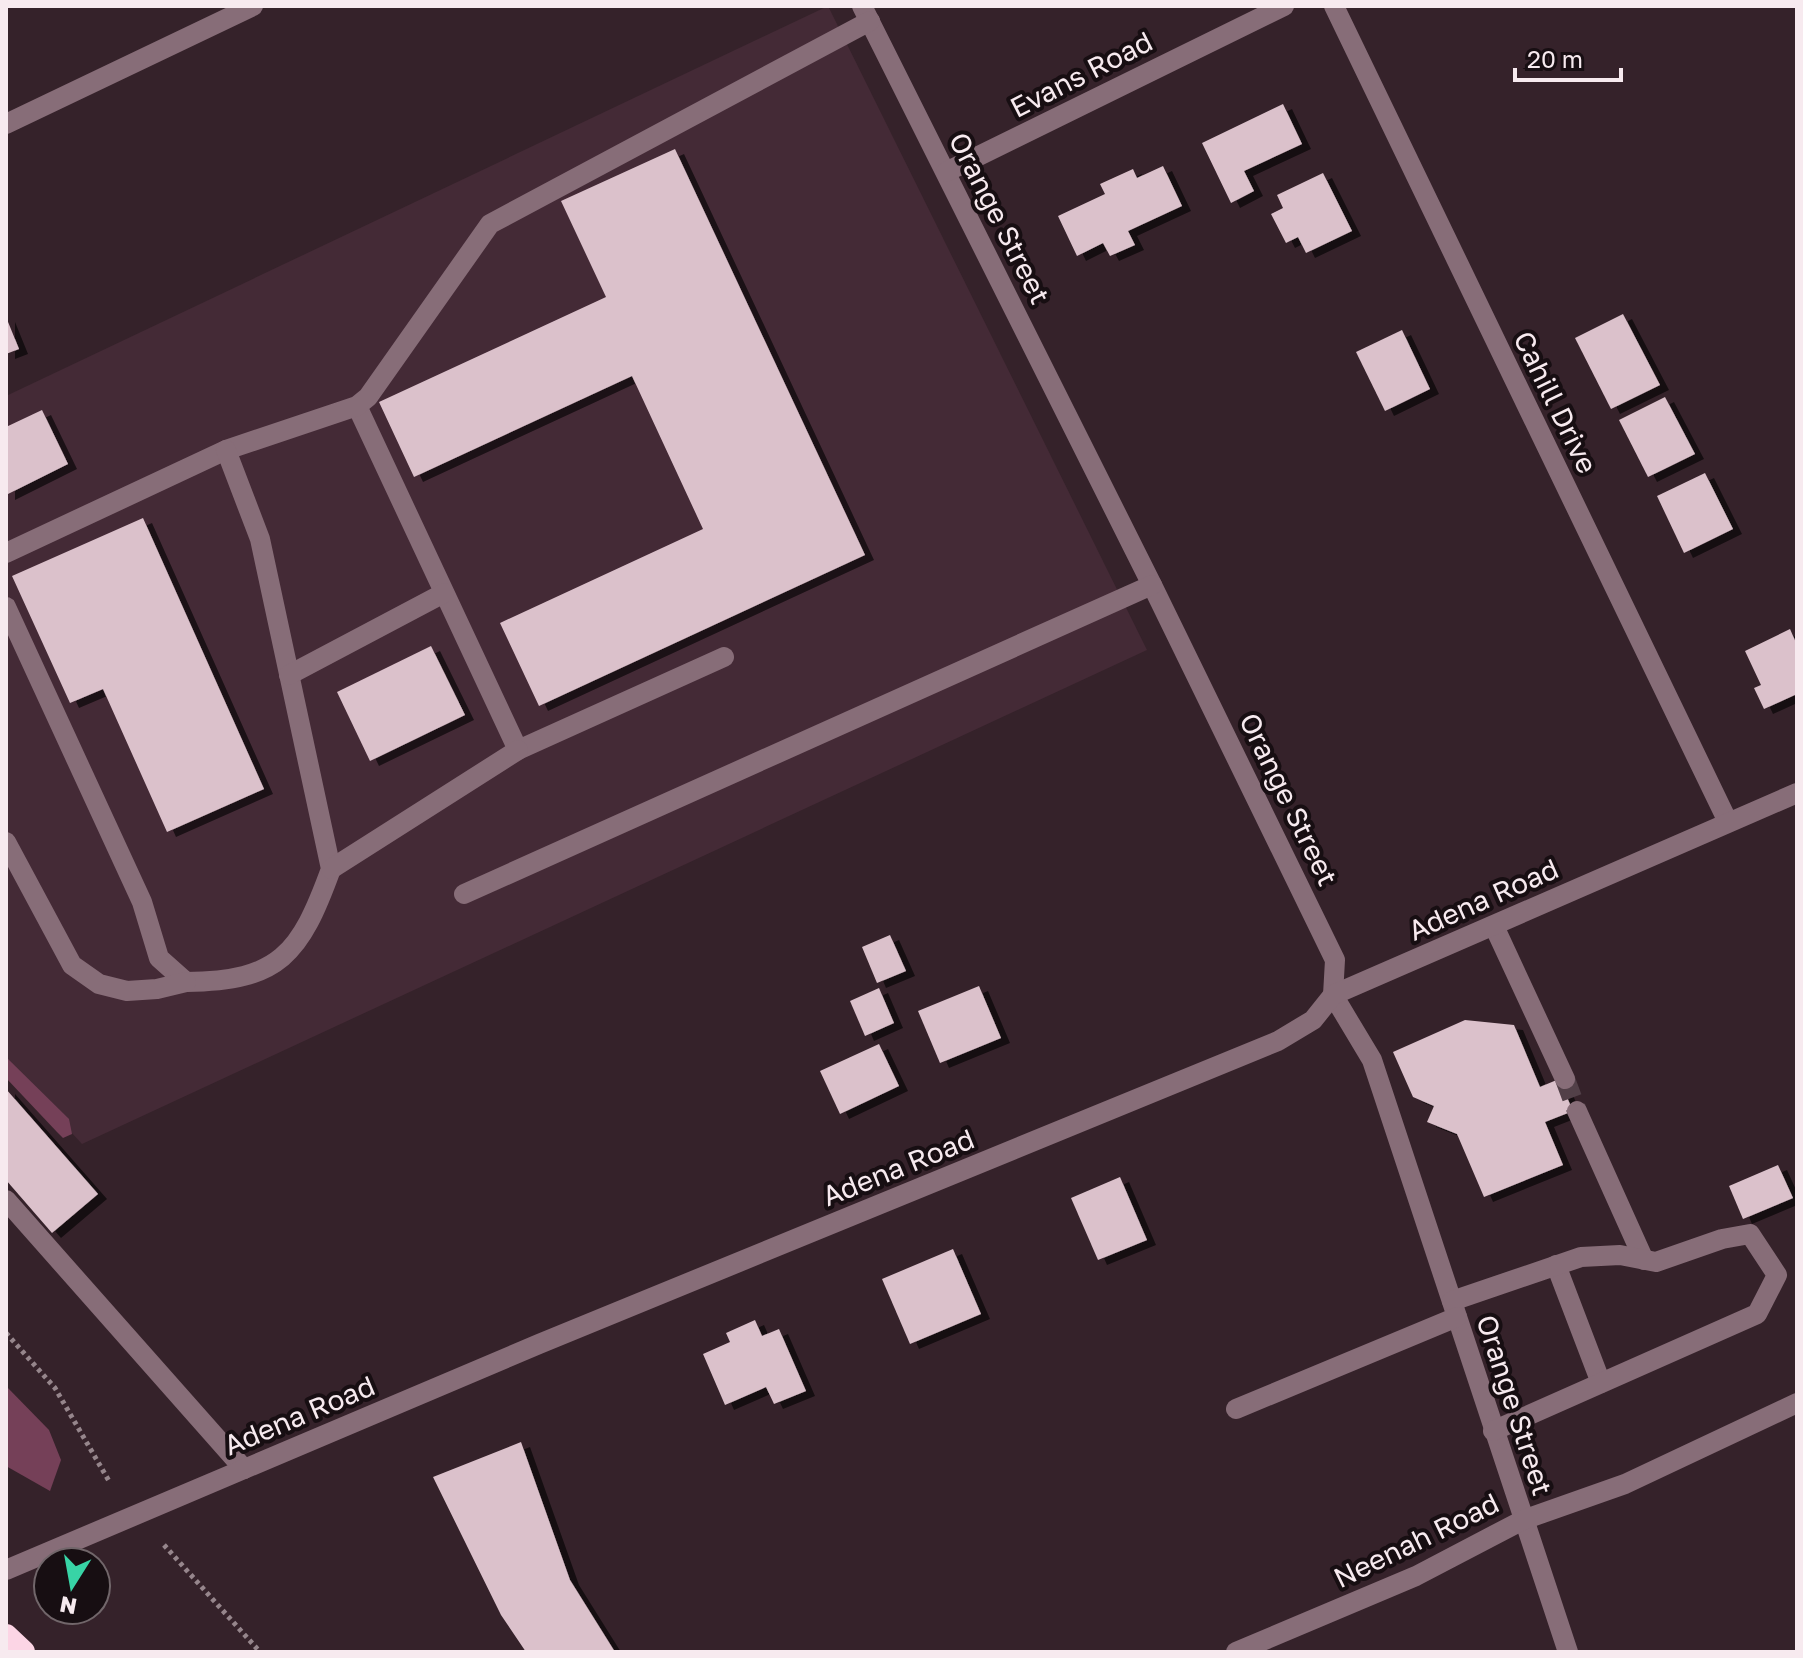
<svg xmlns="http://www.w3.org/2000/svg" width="1803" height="1658" font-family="'Golos Text',sans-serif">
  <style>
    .built { fill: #442a36 }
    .forest { fill: #754058 }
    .building { fill: #dbc1cb; filter: url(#shadow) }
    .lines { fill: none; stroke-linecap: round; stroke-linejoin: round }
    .minor-tunnel { stroke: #524048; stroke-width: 20; stroke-dasharray: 20 10; stroke-linecap: butt }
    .path { stroke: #96868c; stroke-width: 5; stroke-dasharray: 4 4; stroke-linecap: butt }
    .minor { stroke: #876d78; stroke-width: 20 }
    .highway { stroke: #fcd5e5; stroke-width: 24 }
    .labels { text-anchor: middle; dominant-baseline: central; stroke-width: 8; stroke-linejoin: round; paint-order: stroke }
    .street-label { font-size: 28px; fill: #f7eaef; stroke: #170e12 }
  </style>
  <defs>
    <filter id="shadow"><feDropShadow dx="9" dy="5" stdDeviation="0" flood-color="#0009"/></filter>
  </defs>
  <rect width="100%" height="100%" fill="#35222a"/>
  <!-- built -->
  <path class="built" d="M 828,6 L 1147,650 L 82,1144 L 6,1062 L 6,396 Z"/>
  <!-- forest -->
  <g class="forest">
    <path d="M 6,1057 L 69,1119 L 72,1134 L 63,1138 L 57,1132 L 6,1078 Z"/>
    <path d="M 6,1386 L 49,1430 L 61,1460 L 50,1491 L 6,1466 Z"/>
  </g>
  <!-- building -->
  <g class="building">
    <path d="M 1283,104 L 1302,144 L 1244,171 L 1254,191 L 1231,203 L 1202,143 Z"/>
    <path d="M 675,149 L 865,555 L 539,706 L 500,623 L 703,529 L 632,376 L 414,477 L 379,402 L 606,297 L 561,201 Z"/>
    <path d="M 1163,166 L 1182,206 L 1128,231 L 1135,245 L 1110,256 L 1103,243 L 1077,256 L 1058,216 L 1105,194 L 1100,184 L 1133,169 L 1137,178 Z"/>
    <path d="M 1323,173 L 1352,231 L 1306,253 L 1298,237 L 1286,243 L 1271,214 L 1283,208 L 1277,195 Z"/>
    <path d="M 1623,314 L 1660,385 L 1611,409 L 1575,338 Z"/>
    <path d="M 6,317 L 19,349 L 6,354 Z"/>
    <path d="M 1402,330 L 1430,389 L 1385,411 L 1356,352 Z"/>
    <path d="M 1665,397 L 1695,454 L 1648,477 L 1619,420 Z"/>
    <path d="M 42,410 L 68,464 L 6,495 L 6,427 Z"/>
    <path d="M 1705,473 L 1733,529 L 1684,553 L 1657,496 Z"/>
    <path d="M 143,518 L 264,789 L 167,832 L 103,689 L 70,703 L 12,576 Z"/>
    <path d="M 1790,629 L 1797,645 L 1797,694 L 1764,709 L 1754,688 L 1761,685 L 1745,651 Z"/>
    <path d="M 431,646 L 465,715 L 370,761 L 337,692 Z"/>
    <path d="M 890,935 L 906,971 L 877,983 L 862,947 Z"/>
    <path d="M 979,986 L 1001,1038 L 940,1063 L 918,1011 Z"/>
    <path d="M 879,988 L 894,1023 L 865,1036 L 850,1001 Z"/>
    <path d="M 1465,1020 L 1514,1025 L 1540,1087 L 1559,1079 L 1573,1111 L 1545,1122 L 1563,1165 L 1484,1197 L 1457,1134 L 1427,1122 L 1434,1106 L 1413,1097 L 1393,1052 Z"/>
    <path d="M 879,1044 L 899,1086 L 840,1114 L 820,1071 Z"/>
    <path d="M 6,1089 L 98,1194 L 52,1233 L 6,1180 Z"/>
    <path d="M 1778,1165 L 1793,1198 L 1743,1219 L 1729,1186 Z"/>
    <path d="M 1120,1177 L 1147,1240 L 1098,1260 L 1071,1198 Z"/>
    <path d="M 953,1249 L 981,1314 L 910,1344 L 882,1279 Z"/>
    <path d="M 755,1320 L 762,1336 L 779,1329 L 806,1391 L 774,1404 L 766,1387 L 725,1405 L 703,1354 L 730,1342 L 726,1333 Z"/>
    <path d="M 521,1442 L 570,1580 L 615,1652 L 526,1652 L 501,1615 L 433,1477 Z"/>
  </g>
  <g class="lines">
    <!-- minor-tunnel -->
    <path class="minor-tunnel" d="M 1565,1079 L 1577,1111"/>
    <!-- path -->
    <g class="path">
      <path d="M 6,1333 L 55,1388 L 109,1481"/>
      <path d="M 164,1545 L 260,1652"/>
    </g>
    <!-- minor -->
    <g class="minor">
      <path d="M 862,6 L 1152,585 L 1335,960 L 1333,995 L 1372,1060 L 1568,1652"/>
      <path d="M 1334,6 L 1728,822"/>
      <path d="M 6,124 L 253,6"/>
      <path d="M 946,172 L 1284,6"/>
      <path d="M 357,406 L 518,750 L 724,657"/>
      <path d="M 6,553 L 226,450 L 357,406 L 368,397 L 490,224 L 870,21"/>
      <path d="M 6,607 L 142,902 L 159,958 L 186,982 C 280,981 300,954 331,869 L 260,539 L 226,450"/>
      <path d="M 289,675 L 444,593"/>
      <path d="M 6,842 L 72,965 L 99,984 L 127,991 L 157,989 L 186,982"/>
      <path d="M 331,869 L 518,750"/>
      <path d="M 464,894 L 1152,585"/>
      <path d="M 1494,926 L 1565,1079"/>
      <path d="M 1577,1111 L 1644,1260"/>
      <path d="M 6,1200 L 244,1469"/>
      <path d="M 1556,1265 L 1601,1383"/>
      <path d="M 1452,1301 L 1581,1257 L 1620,1255 L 1656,1262 L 1722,1239 L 1750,1234 L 1777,1275 L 1757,1314 L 1493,1431"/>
      <path d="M 1236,1409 L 1457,1317"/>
      <path d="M 6,1570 L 539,1344 L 1278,1041 L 1313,1020 L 1333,995 L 1797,793"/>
      <path d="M 1236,1652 L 1416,1576 L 1523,1520 L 1625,1484 L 1797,1403"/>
    </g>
    <!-- highway -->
    <path class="highway" d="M 6,1636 L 23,1652"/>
  </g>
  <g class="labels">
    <!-- street labels -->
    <g class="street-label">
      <text transform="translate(1081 74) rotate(-27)">Evans Road</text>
      <text transform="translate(1000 218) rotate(63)">Orange Street</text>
      <text transform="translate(1556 402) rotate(64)">Cahill Drive</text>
      <text transform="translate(1289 799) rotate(64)">Orange Street</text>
      <text transform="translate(1483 899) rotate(-24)">Adena Road</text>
      <text transform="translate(898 1167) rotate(-22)">Adena Road</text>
      <text transform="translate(1515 1405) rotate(72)">Orange Street</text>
      <text transform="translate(299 1415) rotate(-23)">Adena Road</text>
      <text transform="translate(1416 1540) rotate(-26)">Neenah Road</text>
    </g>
  </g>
  <!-- border -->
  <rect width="1803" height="1658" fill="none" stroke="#f7eaef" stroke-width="16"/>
  <!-- north arrow -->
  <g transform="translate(72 1586) rotate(191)"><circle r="38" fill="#170e12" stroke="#71666a" stroke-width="2"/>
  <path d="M0-6L14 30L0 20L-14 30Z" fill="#38d4a6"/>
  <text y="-12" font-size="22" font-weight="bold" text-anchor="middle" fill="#f7eaef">N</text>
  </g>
  <!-- scale -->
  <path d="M1515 68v12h106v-12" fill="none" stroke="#f7eaef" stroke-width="4"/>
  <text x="1527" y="68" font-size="24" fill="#f7eaef" stroke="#170e12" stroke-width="6" paint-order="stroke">20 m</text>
</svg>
